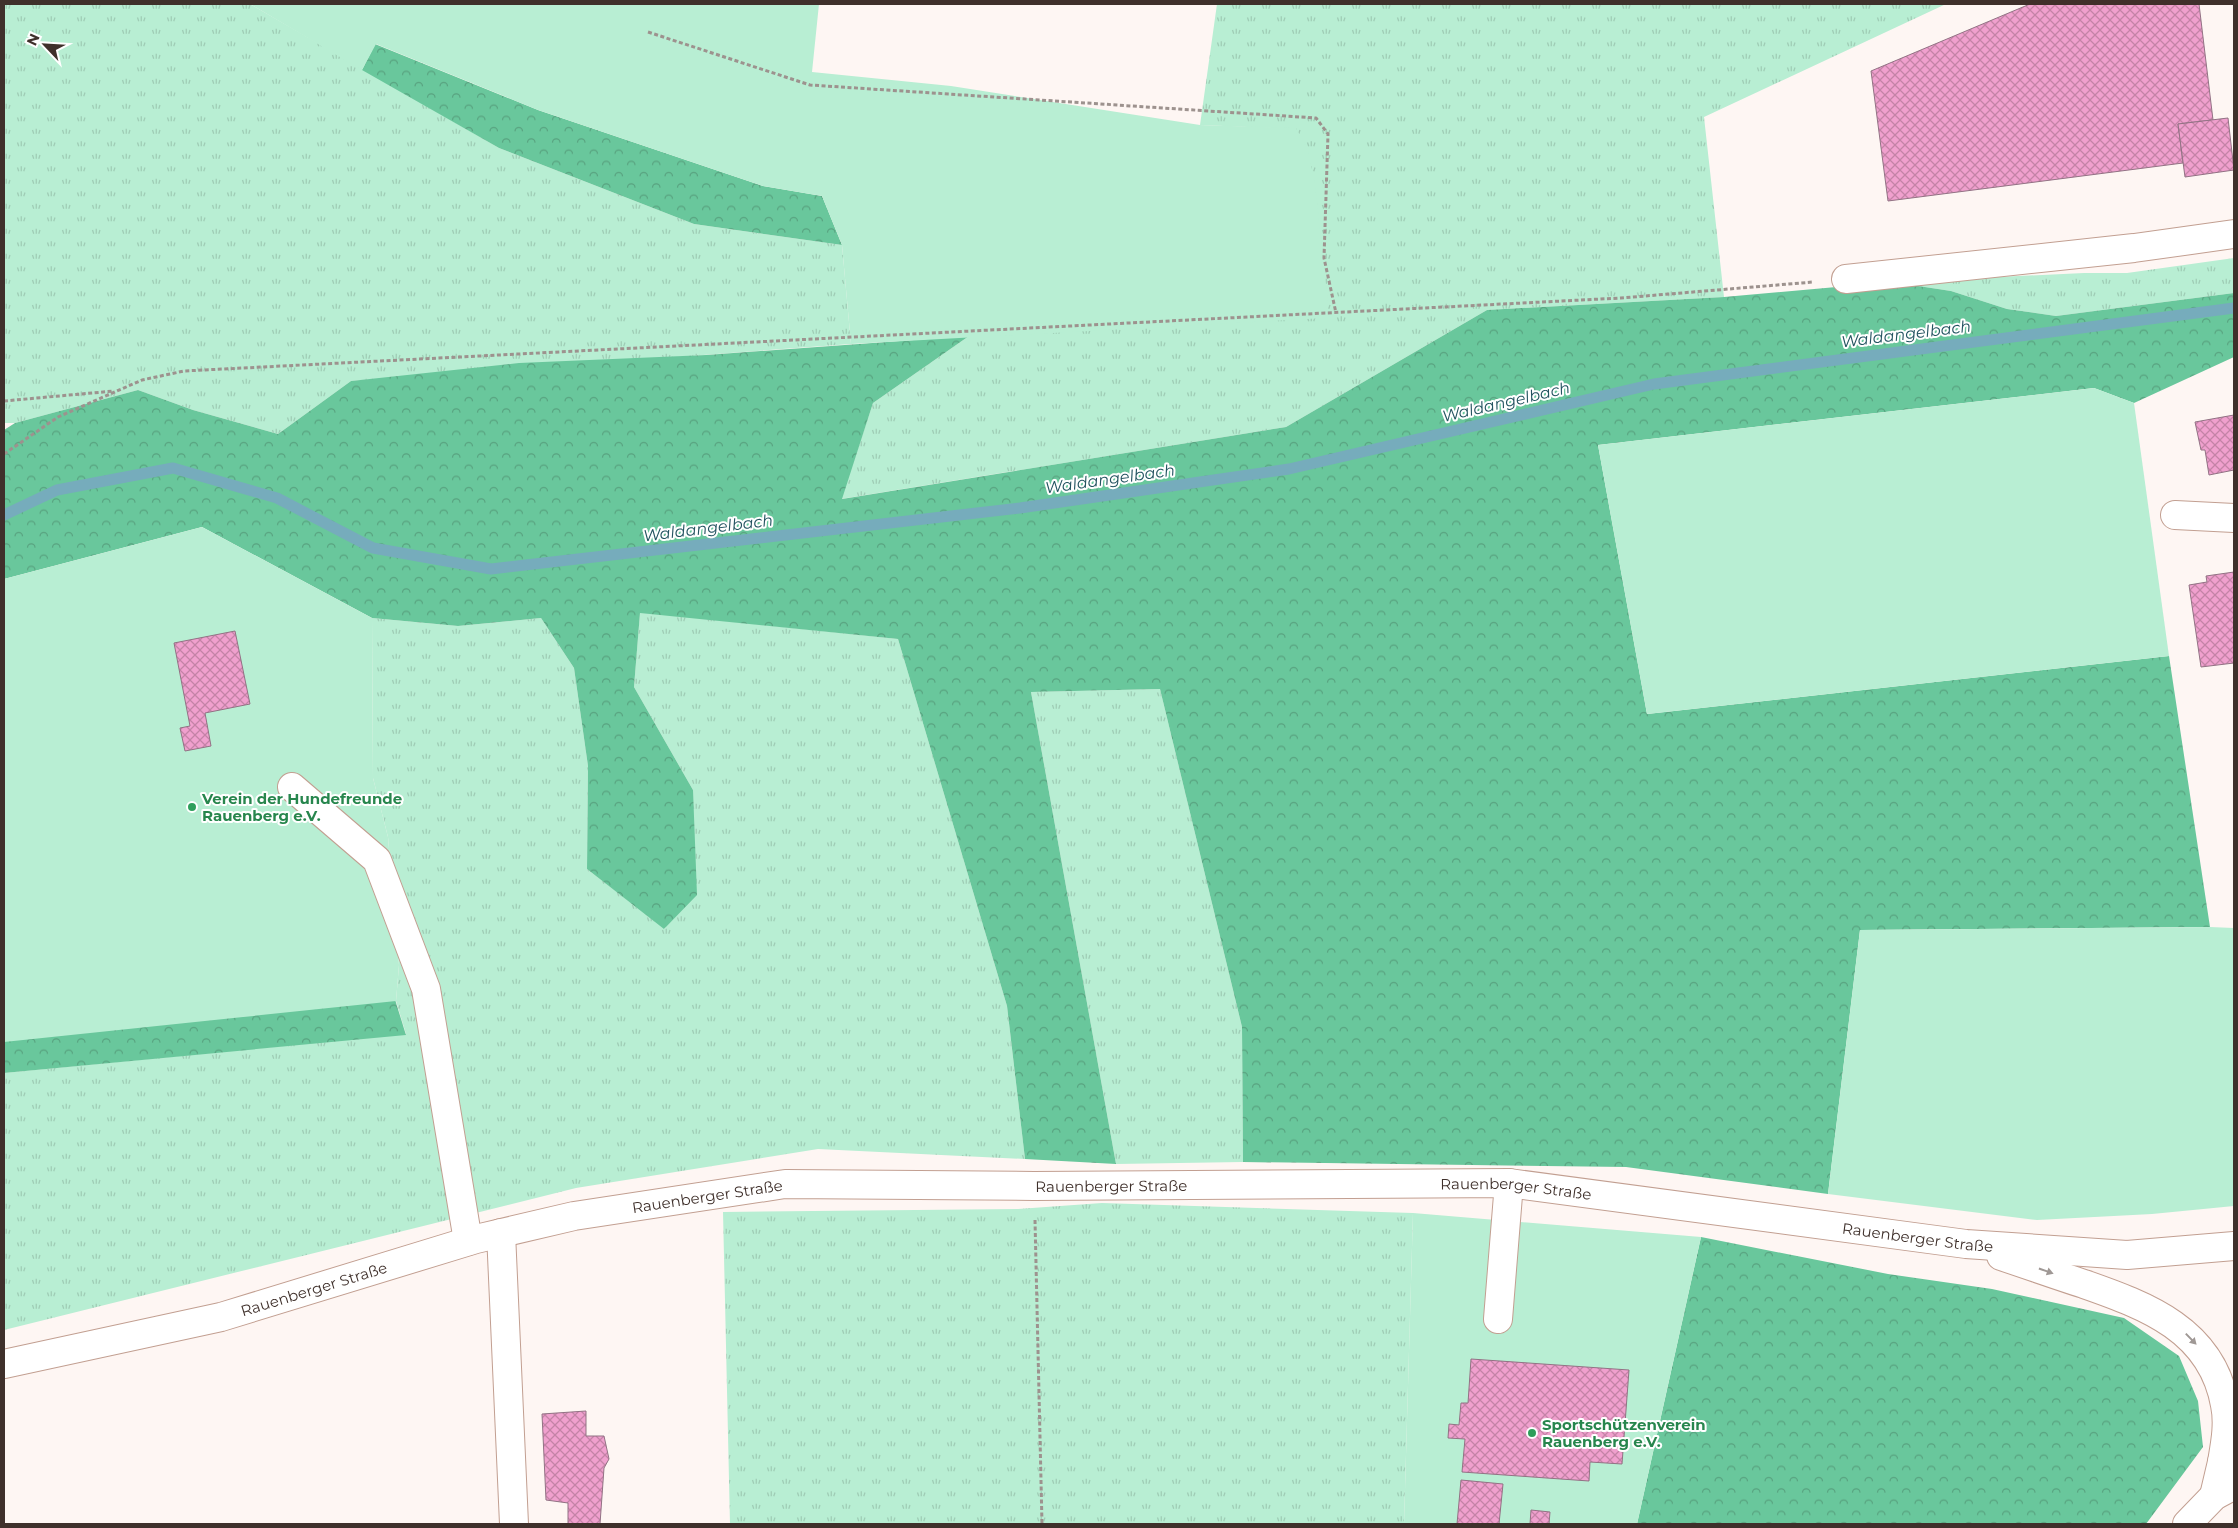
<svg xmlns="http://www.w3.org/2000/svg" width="2238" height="1528" font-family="Montserrat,sans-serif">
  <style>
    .grass { fill: url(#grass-tufts) }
    .forest { fill: url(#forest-crowns) }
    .green { fill: #b8eed3 }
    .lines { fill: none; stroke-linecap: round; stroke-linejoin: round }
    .stream { stroke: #76acbc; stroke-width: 11 }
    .building { fill: url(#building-cross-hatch); stroke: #927284 }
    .minor-casing { stroke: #c29f91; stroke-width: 30 }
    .path { stroke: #9d928e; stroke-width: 3; stroke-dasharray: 4 2.5; stroke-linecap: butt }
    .minor { stroke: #fff; stroke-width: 28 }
    .oneway { fill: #9f9895 }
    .leisure-dot { fill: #2e9e5b; stroke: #fff; stroke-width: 2 }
    .labels { text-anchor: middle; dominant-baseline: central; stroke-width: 4; stroke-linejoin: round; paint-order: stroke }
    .leisure-label { font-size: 15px; font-weight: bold; fill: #27864d; stroke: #fff; text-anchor: start }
    .street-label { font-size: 15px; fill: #3f302b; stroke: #fff }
    .water-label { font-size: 16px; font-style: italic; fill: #235360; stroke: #fff }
  </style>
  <defs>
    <pattern id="grass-tufts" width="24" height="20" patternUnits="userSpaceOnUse" patternTransform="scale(1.25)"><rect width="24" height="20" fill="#b8eed3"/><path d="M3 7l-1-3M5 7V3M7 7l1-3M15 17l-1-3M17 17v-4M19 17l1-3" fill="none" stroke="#9fccb5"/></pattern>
    <pattern id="forest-crowns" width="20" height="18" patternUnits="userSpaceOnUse" patternTransform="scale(1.25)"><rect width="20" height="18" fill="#69c79c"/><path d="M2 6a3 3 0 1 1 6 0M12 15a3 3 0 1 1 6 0" fill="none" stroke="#58a27f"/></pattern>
    <pattern id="building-cross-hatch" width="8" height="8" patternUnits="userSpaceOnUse" patternTransform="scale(1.25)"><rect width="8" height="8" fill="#f0a0ce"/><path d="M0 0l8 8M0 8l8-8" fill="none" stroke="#c483a7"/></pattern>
  </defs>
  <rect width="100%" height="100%" fill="#fef6f3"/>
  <!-- grass -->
  <g class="grass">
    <path d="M 4,4 L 250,4 L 499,148 L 694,224 L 842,245 L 851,344 L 351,381 L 278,434 L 193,410 L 138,390 L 15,423 L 4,423 Z"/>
    <path d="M 1217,4 L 1946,4 L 1704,117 L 1724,297 L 1487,310 L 1286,427 L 841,499 L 873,403 L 969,336 L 1296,129 L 1200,125 Z"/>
    <path d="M 2234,258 L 2234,293 L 2056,316 L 2007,309 L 1951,291 L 1892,282 L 2084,273 L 2127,273 Z"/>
    <path d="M 640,612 L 898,639 L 1007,1006 L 1025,1159 L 818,1149 L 576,1188 L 4,1330 L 4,1073 L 406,1034 L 396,1001 L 399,965 L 388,837 L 373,778 L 372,618 L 458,626 L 541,618 L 574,668 L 588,766 L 587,869 L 665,929 L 693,790 L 634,687 Z"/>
    <path d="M 1160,689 L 1242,1027 L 1243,1162 L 1116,1164 L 1031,692 Z"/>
    <path d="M 1102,1203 L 1413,1213 L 1404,1524 L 730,1524 L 723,1212 L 1018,1209 Z"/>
  </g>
  <!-- forest -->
  <g class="forest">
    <path d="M 375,44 L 538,110 L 763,186 L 822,196 L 842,245 L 694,224 L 499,148 L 362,70 Z"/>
    <path d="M 1892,282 L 1951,291 L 2007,309 L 2056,316 L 2234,293 L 2234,357 L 2134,403 L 2094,388 L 1598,445 L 1647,714 L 2169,656 L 2210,927 L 1860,930 L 1828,1194 L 1626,1167 L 1243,1162 L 1242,1027 L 1160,689 L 1031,692 L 1116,1164 L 1025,1159 L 1007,1006 L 898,639 L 640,613 L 634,687 L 693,790 L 697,895 L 664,929 L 587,869 L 588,766 L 574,668 L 541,618 L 458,626 L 372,618 L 202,527 L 4,579 L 4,430 L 15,423 L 138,390 L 193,410 L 278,434 L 351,381 L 519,363 L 706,355 L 969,336 L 873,403 L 842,499 L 1286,427 L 1487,310 L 1724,297 Z"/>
    <path d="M 376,938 L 406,1035 L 4,1073 L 4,989 Z"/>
    <path d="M 1701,1237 L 1888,1274 L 1992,1289 L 2124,1318 L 2179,1356 L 2198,1401 L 2203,1447 L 2146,1524 L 1637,1524 Z"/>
  </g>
  <!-- green -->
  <g class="green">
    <path d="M 250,4 L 819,4 L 812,72 L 951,86 L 1200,125 L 1296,128 L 1308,150 L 1315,184 L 1328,304 L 1325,318 L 851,344 L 842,245 L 822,196 L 763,186 L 538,110 L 376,44 L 362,70 Z"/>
    <path d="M 2094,388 L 2134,403 L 2169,656 L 1647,714 L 1598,445 Z"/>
    <path d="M 202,527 L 372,618 L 373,778 L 388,837 L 399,965 L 396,1001 L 4,1042 L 4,579 Z"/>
    <path d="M 2210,927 L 2234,928 L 2234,1206 L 2152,1214 L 2037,1220 L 1828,1194 L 1860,930 Z"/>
    <path d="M 1413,1213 L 1701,1237 L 1637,1524 L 1404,1524 Z"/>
  </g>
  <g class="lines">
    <!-- stream -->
    <path class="stream" d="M 4,515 L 57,490 L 173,468 L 277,498 L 373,548 L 491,569 L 1020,508 L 1289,469 L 1654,384 L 2234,308"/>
  </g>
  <!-- building -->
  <g class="building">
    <path d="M 2030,4 L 2199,4 L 2213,120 L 2178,124 L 2183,163 L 1888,201 L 1871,71 Z"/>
    <path d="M 2228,118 L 2234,170 L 2185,177 L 2178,124 Z"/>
    <path d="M 2234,415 L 2234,470 L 2209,475 L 2205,450 L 2201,450 L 2195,422 Z"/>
    <path d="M 2234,572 L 2234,663 L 2201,667 L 2189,585 L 2207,582 L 2206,576 Z"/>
    <path d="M 235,631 L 250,704 L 205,713 L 211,746 L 185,751 L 180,728 L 190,726 L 174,643 Z"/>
    <path d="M 1471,1359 L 1629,1370 L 1622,1464 L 1590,1462 L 1589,1481 L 1462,1472 L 1465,1439 L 1448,1438 L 1449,1424 L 1459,1425 L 1461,1403 L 1468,1403 Z"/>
    <path d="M 586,1411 L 586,1436 L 604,1436 L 609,1459 L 604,1468 L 600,1524 L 568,1524 L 568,1503 L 546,1500 L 542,1414 Z"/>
    <path d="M 1461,1480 L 1503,1484 L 1499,1524 L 1457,1524 Z"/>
    <path d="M 1531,1510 L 1550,1512 L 1549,1524 L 1530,1524 Z"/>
  </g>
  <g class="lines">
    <!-- minor casing -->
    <g class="minor-casing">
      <g id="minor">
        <path d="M 1846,279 L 2134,248 L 2234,234"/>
        <path d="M 2175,515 L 2234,518"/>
        <path d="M 292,787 L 377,860 L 426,989 L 468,1241"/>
        <path d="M 501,1233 L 514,1524"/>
        <path d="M 2001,1256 C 2028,1265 2056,1275 2084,1284 C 2147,1306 2212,1330 2225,1405 C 2229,1424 2225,1444 2222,1462"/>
        <path d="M 1498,1319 L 1509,1183"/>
        <path id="s1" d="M 4,1364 L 221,1317 L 476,1239 L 574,1216 L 785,1184 L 1034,1186 L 1509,1183 L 1966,1244 L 2127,1255 L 2234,1246"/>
        <path d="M 2214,1496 L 2222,1462 L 2230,1445"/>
        <path d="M 2187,1524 L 2214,1496 L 2229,1488"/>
      </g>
    </g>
    <!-- path -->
    <g class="path">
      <path d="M 648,32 L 810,85 L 1316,118 L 1328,134 L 1324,258 L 1336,313"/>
      <path d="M 4,401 L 114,391"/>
      <path d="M 4,454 L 58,417 L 142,380 L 184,371 L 1621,298 L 1813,282"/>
      <path d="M 1035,1220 L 1042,1524"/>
    </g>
    <!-- minor -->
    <use href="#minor" class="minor"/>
  </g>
  <!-- one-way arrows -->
  <defs><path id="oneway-solid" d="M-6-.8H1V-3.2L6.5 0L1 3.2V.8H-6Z" transform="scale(1.25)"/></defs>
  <g class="oneway">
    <use href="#oneway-solid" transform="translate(2046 1271) rotate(19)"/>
    <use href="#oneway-solid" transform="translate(2191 1339) rotate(46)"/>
  </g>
  <!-- markers -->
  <g class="leisure-dot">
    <circle cx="192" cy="807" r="5"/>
    <circle cx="1532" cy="1433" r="5"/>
  </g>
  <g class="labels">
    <!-- leisure labels -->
    <g class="leisure-label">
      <text x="202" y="798">Verein der Hundefreunde<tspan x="202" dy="17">Rauenberg e.V.</tspan></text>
      <text x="1542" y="1424">Sportschützenverein<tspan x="1542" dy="17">Rauenberg e.V.</tspan></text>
    </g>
    <!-- street labels -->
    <g class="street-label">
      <text stroke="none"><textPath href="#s1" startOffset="1129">Rauenberger Straße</textPath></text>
      <text stroke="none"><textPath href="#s1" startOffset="1534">Rauenberger Straße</textPath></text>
      <text stroke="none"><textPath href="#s1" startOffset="724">Rauenberger Straße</textPath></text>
      <text stroke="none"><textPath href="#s1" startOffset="1939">Rauenberger Straße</textPath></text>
      <text stroke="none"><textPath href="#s1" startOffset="319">Rauenberger Straße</textPath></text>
    </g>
    <!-- water labels -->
    <g class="water-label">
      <text transform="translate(1906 334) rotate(-7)">Waldangelbach</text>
      <text transform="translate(1506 402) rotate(-13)">Waldangelbach</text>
      <text transform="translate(1110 479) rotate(-8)">Waldangelbach</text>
      <text transform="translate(708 528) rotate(-7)">Waldangelbach</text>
    </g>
  </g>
  <!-- border -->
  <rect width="2238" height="1528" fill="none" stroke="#3f302b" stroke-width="10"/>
  <!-- north arrow -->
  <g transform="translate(45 45) rotate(295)" stroke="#ffffff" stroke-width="4" paint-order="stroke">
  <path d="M0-4L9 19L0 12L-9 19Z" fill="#3f302b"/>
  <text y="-8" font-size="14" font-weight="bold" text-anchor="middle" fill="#3f302b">N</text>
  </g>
</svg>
